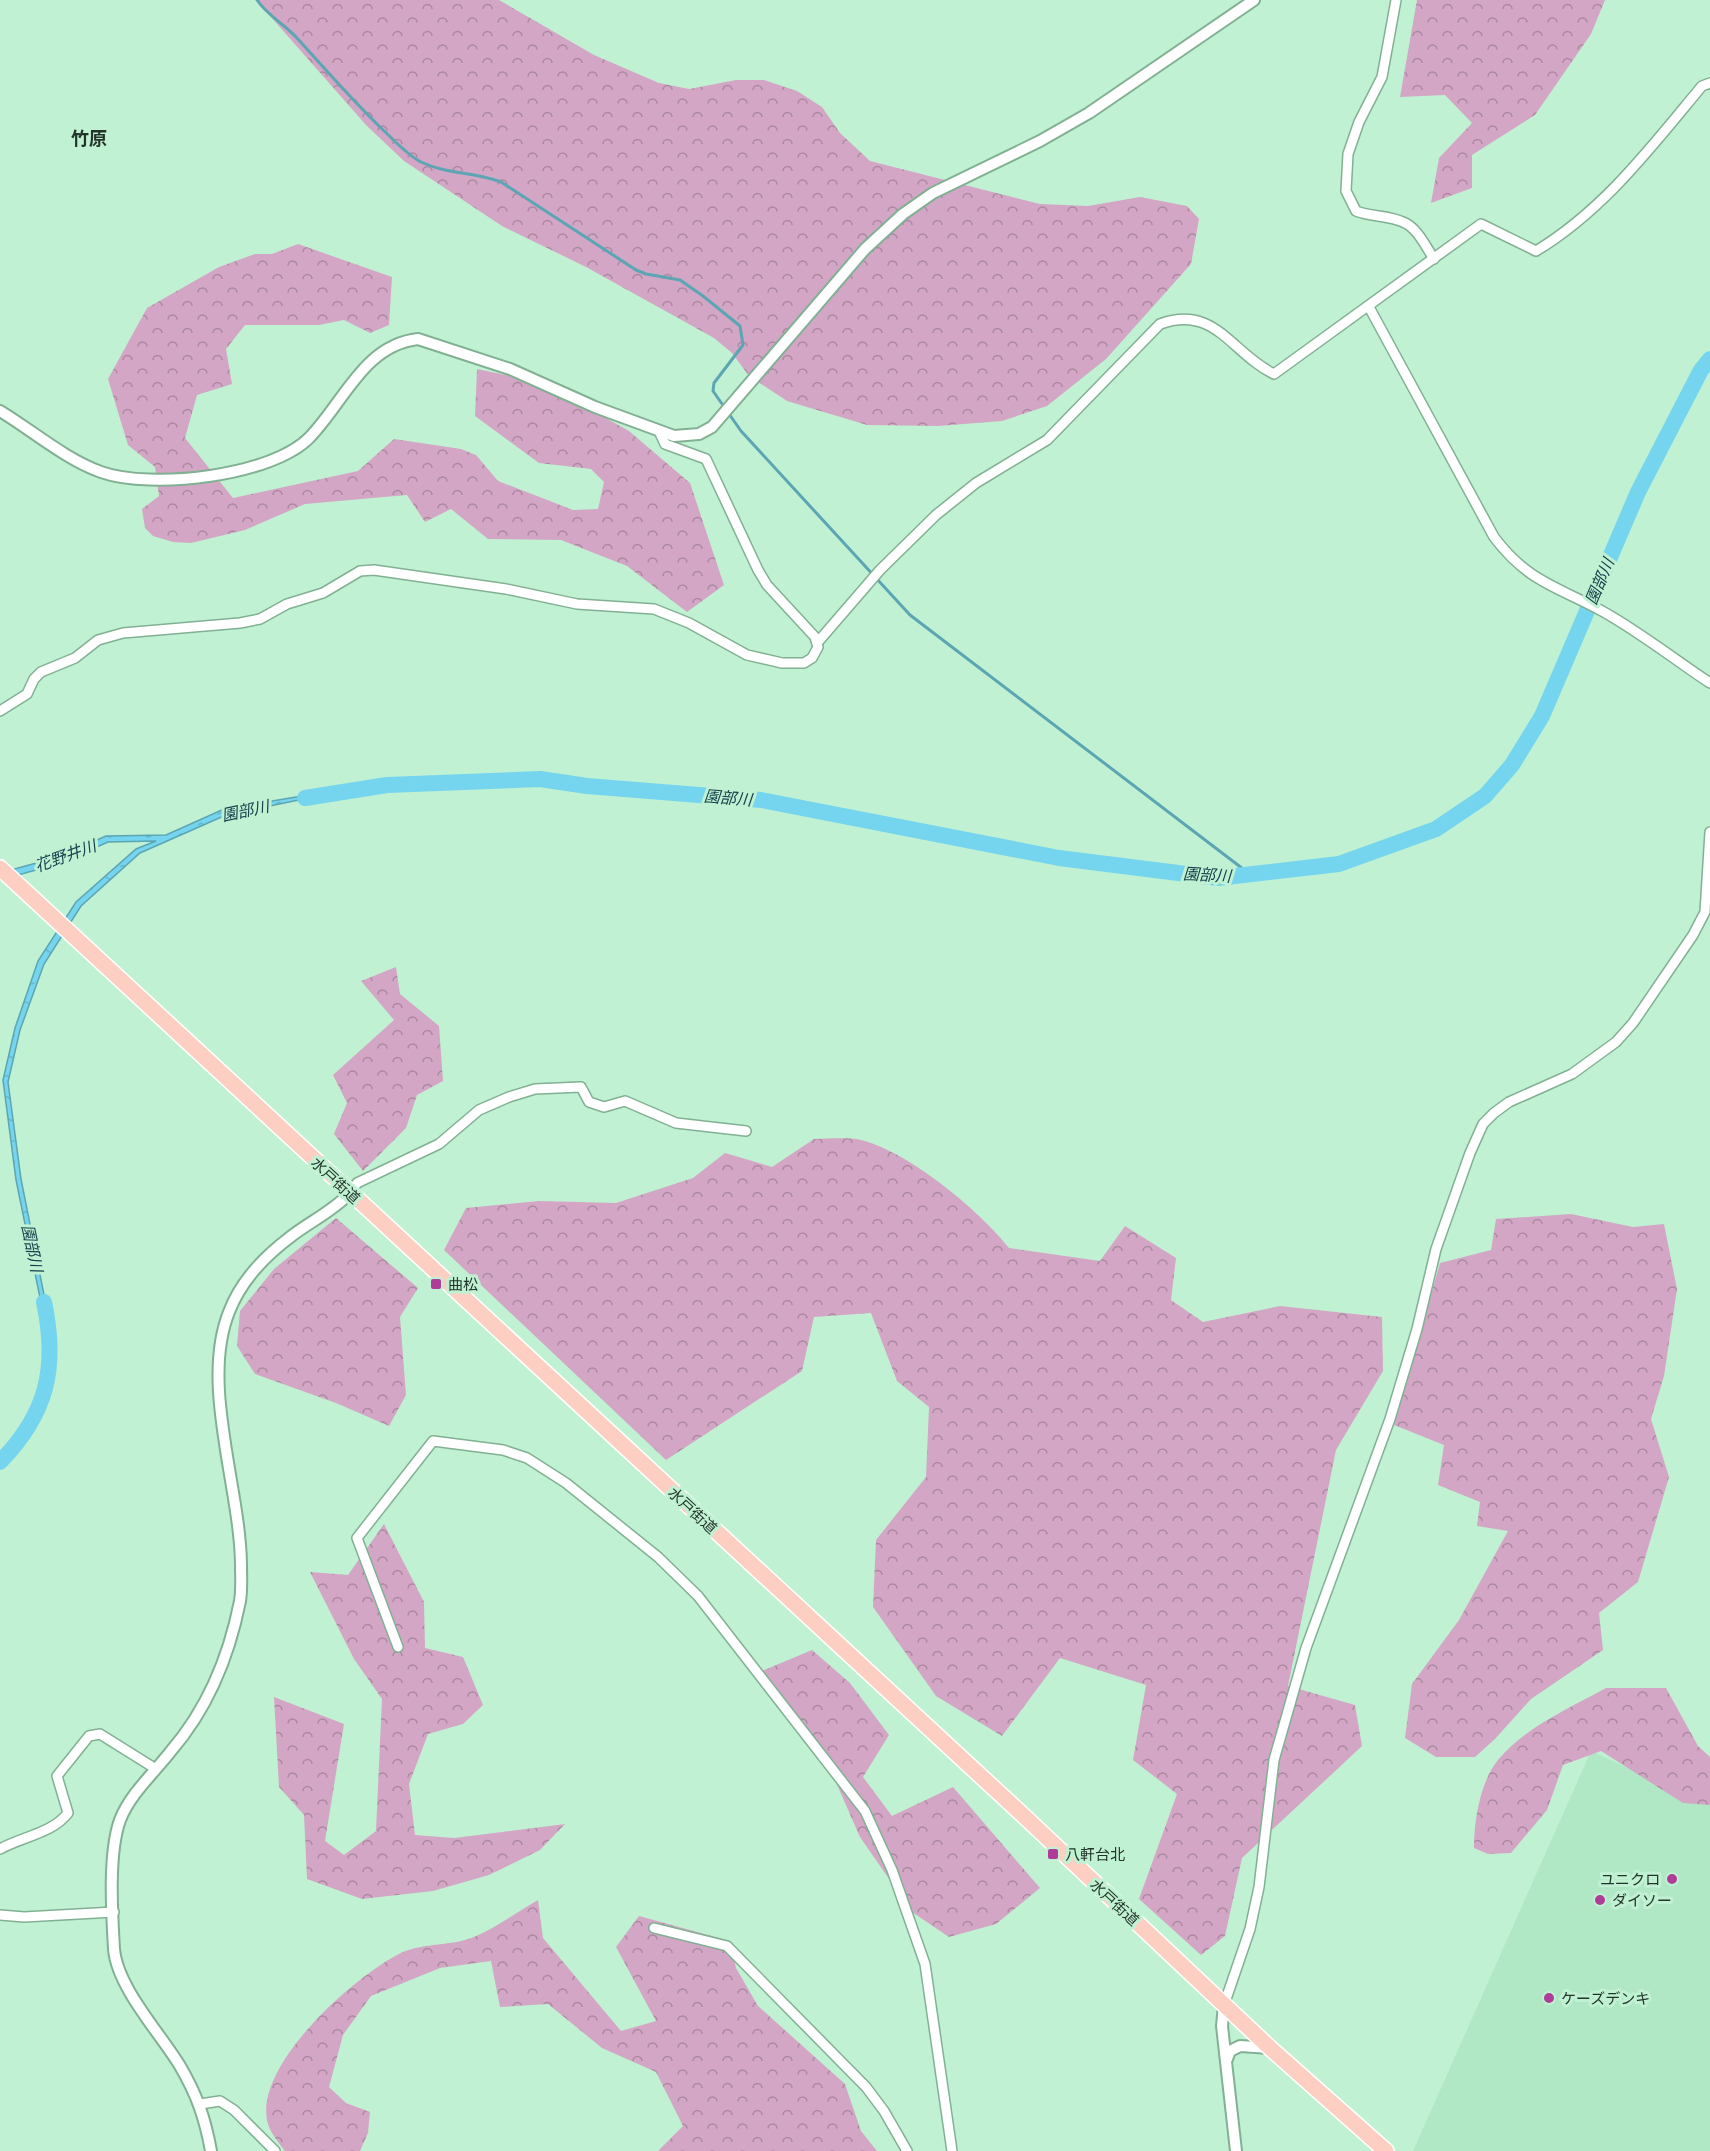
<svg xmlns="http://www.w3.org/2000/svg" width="1710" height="2151" font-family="'Playfair Display','Noto Sans JP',serif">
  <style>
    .built { fill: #b0e7c5 }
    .forest { fill: url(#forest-crowns) }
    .water { fill: url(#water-ripples); stroke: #5ca5b3; stroke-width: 1.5 }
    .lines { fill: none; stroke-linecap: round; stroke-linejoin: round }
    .stream { stroke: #5ca5b3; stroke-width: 3 }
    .river { stroke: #75d5ee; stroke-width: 16 }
    .minor-casing { stroke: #82b093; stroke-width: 12 }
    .tertiary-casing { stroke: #82b093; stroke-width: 14 }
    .trunk-casing { stroke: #fff; stroke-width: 18 }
    .minor { stroke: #fff; stroke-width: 9 }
    .tertiary { stroke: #fff; stroke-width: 10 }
    .trunk { stroke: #fccfc2; stroke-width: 15 }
    .poi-dot { fill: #af3d97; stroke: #c1f1d3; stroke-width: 2 }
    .labels { text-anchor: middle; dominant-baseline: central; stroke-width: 6; stroke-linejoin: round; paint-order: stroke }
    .street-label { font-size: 15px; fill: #22352a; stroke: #c1f1d3 }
    .poi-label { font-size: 15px; fill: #22352a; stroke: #c1f1d3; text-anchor: start }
    .water-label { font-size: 16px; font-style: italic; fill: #15414c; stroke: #c1f1d3 }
    .quarter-label { font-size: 18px; font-weight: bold; fill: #22352a; stroke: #c1f1d3 }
  </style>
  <defs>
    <pattern id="forest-crowns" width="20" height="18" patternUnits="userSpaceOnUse" patternTransform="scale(1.5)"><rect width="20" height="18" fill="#d3a6c5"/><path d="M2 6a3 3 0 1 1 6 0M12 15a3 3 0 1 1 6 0" fill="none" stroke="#ab88a0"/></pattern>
    <pattern id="water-ripples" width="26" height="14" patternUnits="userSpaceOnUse" patternTransform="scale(1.5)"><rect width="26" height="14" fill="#75d5ee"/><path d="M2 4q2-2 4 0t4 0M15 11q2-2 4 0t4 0" fill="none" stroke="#65b7cc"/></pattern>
  </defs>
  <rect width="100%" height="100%" fill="#c1f1d3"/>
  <!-- built -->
  <path class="built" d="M 1591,1751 L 1710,1805 L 1710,2151 L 1413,2151 Z"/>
  <!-- forest -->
  <g class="forest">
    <path d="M 256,0 L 499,0 L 594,55 L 659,83 L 689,89 L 736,80 L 764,80 L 797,91 L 822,107 L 840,133 L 870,161 L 1040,204 L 1088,206 L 1140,197 L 1187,206 L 1199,219 L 1191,264 L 1106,359 L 1047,406 L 1002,421 L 938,426 L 867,425 L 787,401 L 749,376 L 732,353 L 714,338 L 586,267 L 502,226 L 404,161 L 366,125 Z"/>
    <path d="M 1417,0 L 1605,0 L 1591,34 L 1535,115 L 1472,155 L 1472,188 L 1431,203 L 1439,158 L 1472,123 L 1445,95 L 1400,97 Z"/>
    <path d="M 298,244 L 392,277 L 389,325 L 370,333 L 344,320 L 319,325 L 245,325 L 226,349 L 232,384 L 197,395 L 185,438 L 233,498 L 358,471 L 394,439 L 461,449 L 476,455 L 498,481 L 573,510 L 598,509 L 604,482 L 591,469 L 539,463 L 475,416 L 477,369 L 529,380 L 565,395 L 629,431 L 690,483 L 724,585 L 687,612 L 627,566 L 561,540 L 488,539 L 451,509 L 425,522 L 407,495 L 305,504 L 245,530 L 191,543 L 173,542 L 153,536 L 145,528 L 142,509 L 159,496 L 155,467 L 128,445 L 108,379 L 147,308 L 219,267 L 255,254 L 272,254 Z"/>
    <path d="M 396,967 L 400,994 L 439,1026 L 443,1081 L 417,1095 L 406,1128 L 363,1171 L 334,1134 L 347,1103 L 333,1075 L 394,1020 L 361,981 Z"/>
    <path d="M 814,1139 C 829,1139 847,1137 861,1140 C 909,1152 979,1210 1009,1248 L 1100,1261 L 1125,1226 L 1176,1258 L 1171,1300 L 1203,1322 L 1280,1306 L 1382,1317 L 1383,1371 L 1336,1450 L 1288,1686 L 1355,1705 L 1362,1746 L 1242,1858 L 1225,1936 L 1201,1955 L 1139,1899 L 1177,1794 L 1133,1760 L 1146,1685 L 1060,1658 L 1002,1736 L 936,1696 L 873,1607 L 876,1540 L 926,1477 L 929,1407 L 897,1381 L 871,1313 L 814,1317 L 802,1371 L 666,1460 L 444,1250 L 466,1208 L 539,1201 L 616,1203 L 693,1178 L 725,1153 L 772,1167 Z"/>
    <path d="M 1571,1214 L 1633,1227 L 1664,1224 L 1677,1289 L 1664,1376 L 1651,1419 L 1669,1477 L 1638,1582 L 1599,1613 L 1603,1650 L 1531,1699 L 1495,1739 L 1475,1757 L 1436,1757 L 1405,1738 L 1412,1684 L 1459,1620 L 1508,1531 L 1477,1526 L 1480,1502 L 1438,1485 L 1444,1445 L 1394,1425 L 1440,1263 L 1491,1250 L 1496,1219 Z"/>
    <path d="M 336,1218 L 418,1288 L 400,1317 L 406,1395 L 389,1426 L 336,1403 L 255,1374 L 237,1346 L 240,1311 L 274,1269 Z"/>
    <path d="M 384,1524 L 424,1602 L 425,1648 L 463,1657 L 483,1705 L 463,1724 L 428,1734 L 409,1784 L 415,1835 L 454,1838 L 565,1824 L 540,1850 L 489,1875 L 433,1891 L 362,1899 L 307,1879 L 304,1815 L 279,1787 L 274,1697 L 344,1724 L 325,1841 L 344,1855 L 376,1831 L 382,1699 L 354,1659 L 310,1572 L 348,1575 Z"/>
    <path d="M 812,1650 L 850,1683 L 889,1735 L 863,1777 L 892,1816 L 953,1787 L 1040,1888 L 996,1924 L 949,1937 L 912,1912 L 860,1837 L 821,1748 L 757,1673 Z"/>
    <path d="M 1606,1688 L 1666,1688 L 1698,1746 L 1710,1757 L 1710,1805 L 1683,1803 L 1601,1751 L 1563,1765 L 1547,1810 L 1511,1853 L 1488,1854 L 1474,1848 C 1474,1821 1480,1782 1498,1760 C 1525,1727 1570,1708 1606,1688 Z"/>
    <path d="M 538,1900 L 543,1938 L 621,2031 L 656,2021 L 616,1947 L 639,1916 L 730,1941 L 736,1968 L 758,2006 L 845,2084 L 861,2131 L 877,2151 L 658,2151 L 683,2126 L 656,2072 L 602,2048 L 548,2004 L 500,2007 L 491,1961 L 440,1968 L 371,1996 L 343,2035 L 329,2087 L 346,2103 L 370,2112 L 368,2133 L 360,2151 L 285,2151 C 279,2143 271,2134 268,2124 C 251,2067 356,1974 403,1952 C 424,1943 452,1946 474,1937 C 496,1928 517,1912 538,1900 Z"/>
  </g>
  <!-- water -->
  <path class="water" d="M 386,782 L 226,815 L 140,853 L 81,906 L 44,964 L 20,1030 L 8,1082 L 21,1179 L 49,1320 L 46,1327 L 16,1180 L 3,1080 L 15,1028 L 38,961 L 76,902 L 136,849 L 156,841 L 108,842 L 61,863 L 0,880 L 0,873 L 58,857 L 106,836 L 166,835 L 224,809 Z"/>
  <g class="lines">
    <!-- stream -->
    <path class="stream" d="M 257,0 C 268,16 284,24 297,38 C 325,69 352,100 382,129 C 394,140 406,154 421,162 C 446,174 475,172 501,182 L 636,270 L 646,274 L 680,280 L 703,296 L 740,326 L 743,345 L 714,383 L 713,391 L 741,431 L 910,615 L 1251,875"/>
    <!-- river -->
    <g class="river">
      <path d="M 305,798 L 387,785 L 540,779 L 587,786 L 761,800 L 1059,858 L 1218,878 L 1339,864 L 1436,829 L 1485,796 L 1512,765 L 1542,716 L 1638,492 L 1701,370 L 1710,359"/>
      <path d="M 0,1462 C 47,1414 58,1368 44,1302"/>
    </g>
    <!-- minor casing -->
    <g class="minor-casing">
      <g id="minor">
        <path d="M 1396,0 L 1382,77 L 1359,122 L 1348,154 L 1346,191 L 1356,211 C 1371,217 1388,215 1403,222 C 1417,227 1426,247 1434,259"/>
        <path d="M 1369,307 L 1494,537 C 1528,582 1556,586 1602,611 C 1640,632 1675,660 1710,683"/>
        <path d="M 817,643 L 880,570 L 936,515 L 976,483 L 1047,440 L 1160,324 C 1215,304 1231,353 1274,374 L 1481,224 L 1536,251 C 1604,210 1652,146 1702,86 L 1710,83"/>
        <path d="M 0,711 L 27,694 L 34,679 L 41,672 L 75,658 L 98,640 L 123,633 L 240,623 L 260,619 L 287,604 L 323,593 L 360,571 L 374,570 L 506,589 L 577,604 L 654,609 L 689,623 L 747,655 L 782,663 L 804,663 L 812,658 L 818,647 L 815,637 L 767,585 L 758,570 L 706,459 L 665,444 L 659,431"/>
        <path d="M 350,1193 L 357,1183 L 439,1144 L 479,1110 L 509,1097 L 535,1089 L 581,1087 L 589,1102 L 604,1107 L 625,1101 L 676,1123 L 746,1131"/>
        <path d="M 398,1647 L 357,1538 L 433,1441 L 503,1450 L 527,1458 L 566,1483 L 658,1557 L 698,1596 L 865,1811 L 892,1870 L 925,1964 L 952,2151"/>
        <path d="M 0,1849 C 21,1837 53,1833 68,1813 L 57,1776 L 89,1736 L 100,1734 L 156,1769"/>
        <path d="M 0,1915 L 24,1917 L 114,1912"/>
        <path d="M 654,1928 L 727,1946 L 866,2087 L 884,2111 L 907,2151"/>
        <path d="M 1224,2005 L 1250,1929 L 1259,1887 L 1274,1760 L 1306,1648 L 1390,1419 L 1417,1329 L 1436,1249 L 1470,1153 L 1483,1124 L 1494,1113 L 1509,1102 L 1572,1074 L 1616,1042 L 1633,1023 L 1693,935 L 1705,912 L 1710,832"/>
        <path d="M 200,2104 L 220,2101 L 234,2110 L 275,2151"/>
      </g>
    </g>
    <!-- tertiary casing -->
    <g class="tertiary-casing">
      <g id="tertiary">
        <path d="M 0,411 C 33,431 65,459 101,472 C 151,490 273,476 310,437 C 344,402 364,345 418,339 L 510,369 L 595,407 L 674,436 L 699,434 L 712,427 L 865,249 L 903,214 L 933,193 L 1040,141 L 1089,113 L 1254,0"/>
        <path d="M 1224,2005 L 1222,2026 L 1236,2151"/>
        <path d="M 1227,2059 L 1230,2051 L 1240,2046 L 1270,2048"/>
        <path d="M 211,2151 C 205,2118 197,2095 180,2066 C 160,2033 117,1987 114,1949 C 112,1914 108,1853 120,1820 C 130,1794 154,1773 171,1751 C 208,1708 229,1657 240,1601 C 242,1589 241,1576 241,1564 C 240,1487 200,1384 229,1312 C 240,1283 264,1257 289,1238 C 309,1222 332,1212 350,1193"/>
      </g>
    </g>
    <!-- trunk casing -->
    <g class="trunk-casing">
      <path id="trunk" d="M 0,868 L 1026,1818 L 1270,2048 L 1386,2151"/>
    </g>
    <!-- minor -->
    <use href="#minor" class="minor"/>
    <!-- tertiary -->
    <use href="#tertiary" class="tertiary"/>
    <!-- trunk -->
    <use href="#trunk" class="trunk"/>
  </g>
  <!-- markers -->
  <g class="poi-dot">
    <rect x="430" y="1278" width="12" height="12" rx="3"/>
    <rect x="1047" y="1848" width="12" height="12" rx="3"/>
    <circle cx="1672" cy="1879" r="6"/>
    <circle cx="1600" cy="1900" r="6"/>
    <circle cx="1549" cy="1998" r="6"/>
  </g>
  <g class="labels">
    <!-- street labels -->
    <g class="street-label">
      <text transform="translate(336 1180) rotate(43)">水戸街道</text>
      <text transform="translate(693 1510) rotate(43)">水戸街道</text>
      <text transform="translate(1115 1902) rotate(43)">水戸街道</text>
    </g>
    <!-- poi labels -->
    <g class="poi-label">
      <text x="448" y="1284">曲松</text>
      <text x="1065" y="1854">八軒台北</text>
      <text x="1660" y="1879" text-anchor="end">ユニクロ</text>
      <text x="1612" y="1900">ダイソー</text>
      <text x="1561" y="1998">ケーズデンキ</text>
    </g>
    <!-- water labels -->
    <g class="water-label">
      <text transform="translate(1599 581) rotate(-67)">園部川</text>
      <text transform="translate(728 797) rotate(5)">園部川</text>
      <text transform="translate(245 810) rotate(-12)">園部川</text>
      <text transform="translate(65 855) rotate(-20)">花野井川</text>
      <text transform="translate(1207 874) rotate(3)">園部川</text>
      <text transform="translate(33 1248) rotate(78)">園部川</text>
    </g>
    <!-- quarter labels -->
    <g class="quarter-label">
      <text x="89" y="138">竹原</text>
    </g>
  </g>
</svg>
